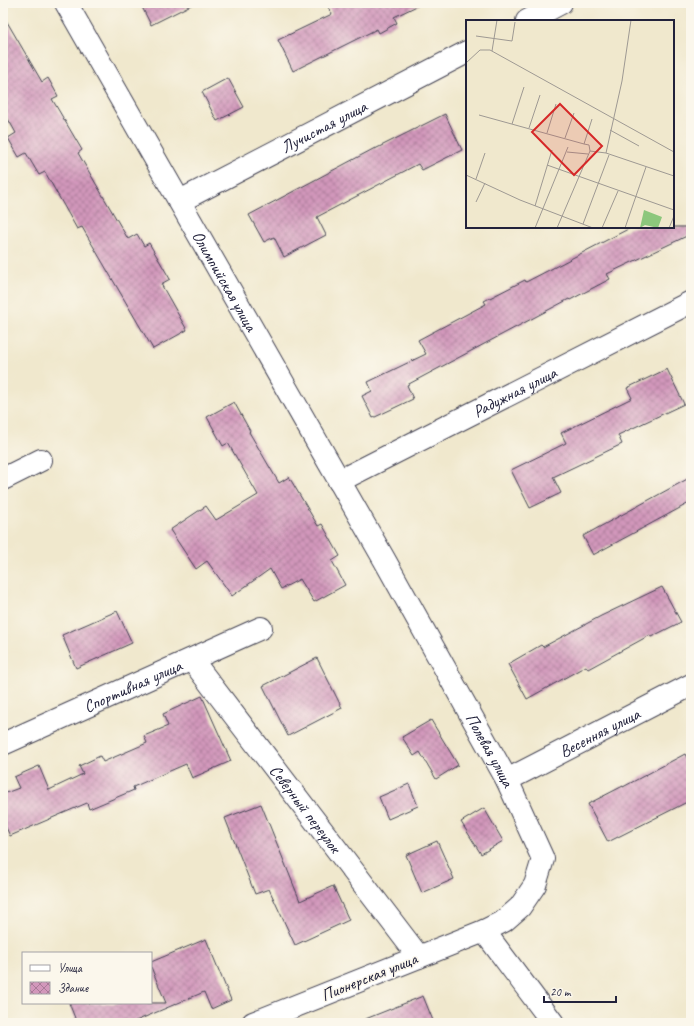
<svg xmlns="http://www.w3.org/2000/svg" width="694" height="1026" font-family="Caveat,sans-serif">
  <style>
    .building { fill: url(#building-cross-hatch) }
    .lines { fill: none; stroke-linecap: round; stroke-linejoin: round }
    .minor-casing { stroke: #414051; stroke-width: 24 }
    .minor { stroke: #fff; stroke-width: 22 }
    .labels { text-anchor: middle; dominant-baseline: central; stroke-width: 3; stroke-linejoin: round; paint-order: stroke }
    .street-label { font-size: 17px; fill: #22223b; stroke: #fbf7ec }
    .inset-road { fill: none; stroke: #9e9993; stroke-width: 1 }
    .view { fill: #d62828; fill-opacity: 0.15; stroke: #d62828; stroke-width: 2 }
    .inset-edge { fill: none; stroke: #22223b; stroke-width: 2 }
  </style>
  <defs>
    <pattern id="building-cross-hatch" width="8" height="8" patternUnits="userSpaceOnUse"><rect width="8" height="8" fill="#d297bb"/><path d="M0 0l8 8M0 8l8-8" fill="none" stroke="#aa7b99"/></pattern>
  </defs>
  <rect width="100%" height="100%" fill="#fbf7ec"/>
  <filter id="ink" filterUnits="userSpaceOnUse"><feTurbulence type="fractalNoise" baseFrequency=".025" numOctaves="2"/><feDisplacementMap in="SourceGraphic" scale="8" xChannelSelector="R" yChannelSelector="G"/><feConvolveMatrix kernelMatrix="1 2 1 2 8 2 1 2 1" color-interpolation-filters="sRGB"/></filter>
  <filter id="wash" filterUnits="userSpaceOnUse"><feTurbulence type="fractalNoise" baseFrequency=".012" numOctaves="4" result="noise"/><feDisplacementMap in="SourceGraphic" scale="16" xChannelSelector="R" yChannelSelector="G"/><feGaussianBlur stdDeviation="0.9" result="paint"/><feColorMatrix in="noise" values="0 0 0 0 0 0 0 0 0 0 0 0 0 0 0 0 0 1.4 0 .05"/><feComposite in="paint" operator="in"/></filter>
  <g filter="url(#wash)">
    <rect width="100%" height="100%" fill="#f0e8cd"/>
    <g id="blocks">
      <!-- building -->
      <g class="building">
        <path d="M 140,3 L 195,3 L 151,25 Z"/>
        <path d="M 326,3 L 423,3 L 394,17 L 397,23 L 379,33 L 377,29 L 293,71 L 278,40 L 332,14 Z"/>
        <path d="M 3,15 L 42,82 L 48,78 L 58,96 L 52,99 L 82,150 L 78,153 L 128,239 L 137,234 L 144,246 L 149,243 L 170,279 L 161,284 L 187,330 L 153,349 L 82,227 L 77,229 L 45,172 L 39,175 L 26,153 L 19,157 L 8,138 L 16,133 L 3,110 Z"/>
        <path d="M 228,78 L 244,107 L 217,121 L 202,92 Z"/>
        <path d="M 445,114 L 462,150 L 422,170 L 418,164 L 317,217 L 326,235 L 284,257 L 274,237 L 264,242 L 249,215 L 375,148 L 375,149 Z"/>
        <path d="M 632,227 L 691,227 L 691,234 L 607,274 L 610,279 L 570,300 L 569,299 L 407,385 L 413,399 L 373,418 L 362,396 L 372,391 L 368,382 L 426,354 L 418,340 L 486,304 L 484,301 L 525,280 L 526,282 Z"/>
        <path d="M 667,369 L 684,404 L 618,435 L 622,444 L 553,477 L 561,493 L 530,508 L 511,470 L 566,443 L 561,433 L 632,398 L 627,388 Z"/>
        <path d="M 234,402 L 250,431 L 249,432 L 279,483 L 289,477 L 318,526 L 322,524 L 340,556 L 332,561 L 345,585 L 314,602 L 300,579 L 281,589 L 270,569 L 232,596 L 207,561 L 196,569 L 170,530 L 206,506 L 216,520 L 258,495 L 228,443 L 223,446 L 207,417 Z"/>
        <path d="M 691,477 L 691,502 L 593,555 L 583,536 Z"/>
        <path d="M 662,587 L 681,622 L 651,637 L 650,635 L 588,669 L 586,666 L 527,699 L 508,664 L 541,645 L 543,647 L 601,616 Z"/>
        <path d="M 117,611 L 132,643 L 76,668 L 62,635 Z"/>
        <path d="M 317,658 L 342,708 L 288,736 L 263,686 Z"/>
        <path d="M 202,696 L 231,761 L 192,778 L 186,764 L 133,787 L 134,790 L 89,809 L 87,803 L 10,836 L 3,821 L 3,794 L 19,788 L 14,777 L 39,766 L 49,790 L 83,774 L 79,766 L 100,756 L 103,762 L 147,743 L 144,736 L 168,726 L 163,714 Z"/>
        <path d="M 431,720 L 458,765 L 436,779 L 420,752 L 414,756 L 402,737 Z"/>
        <path d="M 685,754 L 691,765 L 691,800 L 608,842 L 588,804 L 623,786 L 623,787 Z"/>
        <path d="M 409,784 L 418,806 L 388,819 L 379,797 Z"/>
        <path d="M 261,804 L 300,901 L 333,886 L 349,920 L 295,945 L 269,889 L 255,894 L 225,818 Z"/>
        <path d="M 484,808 L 503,841 L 481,854 L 461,822 Z"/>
        <path d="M 437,841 L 454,879 L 422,893 L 406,855 Z"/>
        <path d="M 206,939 L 231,1000 L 211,1009 L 204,992 L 131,1023 L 77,1023 L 69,1003 L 166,1003 L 151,967 L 151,962 Z"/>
        <path d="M 423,996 L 434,1023 L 358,1023 L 358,1022 Z"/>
      </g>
    </g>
  </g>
  <g filter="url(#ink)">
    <use href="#blocks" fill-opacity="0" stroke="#414051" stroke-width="1"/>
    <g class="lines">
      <!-- minor casing -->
      <g class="minor-casing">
        <g id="minor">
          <path id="s1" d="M 66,3 L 384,559 L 507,780 L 543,859 L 535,885 L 520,907 L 504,921 L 484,931 L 253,1023"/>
          <path d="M 527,21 L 561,3"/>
          <path id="s2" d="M 180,201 L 467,52"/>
          <path d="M 3,479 L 41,460"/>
          <path id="s3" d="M 339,481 L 691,302"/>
          <path id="s4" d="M 192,660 L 419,957"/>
          <path id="s5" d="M 3,744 L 261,628"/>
          <path id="s6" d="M 507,780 L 691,685"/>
          <path d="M 484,931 L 553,1023"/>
        </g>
      </g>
      <!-- minor -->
      <use href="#minor" class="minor"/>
    </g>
  </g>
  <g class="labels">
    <!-- street labels -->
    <g class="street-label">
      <text stroke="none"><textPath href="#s2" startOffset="162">Лучистая улица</textPath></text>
      <text stroke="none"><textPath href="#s1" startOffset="320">Олимпийская улица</textPath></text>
      <text stroke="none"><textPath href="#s3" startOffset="197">Радужная улица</textPath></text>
      <text stroke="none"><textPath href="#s5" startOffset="142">Спортивная улица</textPath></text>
      <text stroke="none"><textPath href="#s6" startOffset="104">Весенняя улица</textPath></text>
      <text stroke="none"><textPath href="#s1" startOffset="859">Полевая улица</textPath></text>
      <text stroke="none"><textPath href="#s4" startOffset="187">Северный переулок</textPath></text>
      <text transform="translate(369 977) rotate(-22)">Пионерская улица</text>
    </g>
  </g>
  <!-- overview -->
  <g transform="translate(466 20)">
    <rect width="208" height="208" fill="#f0e8cd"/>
    <path d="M 178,190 L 196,197 L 192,208 L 179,205 L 174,208 Z" fill="#8cc77c"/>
    <path class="inset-road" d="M 10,16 L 46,21 L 49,2M 26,31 L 31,0M 0,43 L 14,30 L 24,30 L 208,132M 13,95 L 118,124 L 123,125 L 124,131M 46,104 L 58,67M 63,108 L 74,75M 144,110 L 173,126M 81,113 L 90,84M 99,118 L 108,93M 118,124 L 126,99M 124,131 L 140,133 L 208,156M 101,132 L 122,134M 140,133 L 156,61 L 165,0M 81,145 L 208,190M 0,155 L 54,180 L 127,208M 10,159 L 19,133M 10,182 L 19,163M 69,186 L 86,130M 117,204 L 143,135M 69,208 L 102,127M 91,208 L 124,131M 136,208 L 152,171M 159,208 L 180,147M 203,208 L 208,196"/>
    <path class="view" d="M 94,84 L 136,126 L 108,155 L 66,112 Z"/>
    <rect width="208" height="208" class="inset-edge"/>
  </g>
  <!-- margin -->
  <rect width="694" height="1026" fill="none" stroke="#fbf7ec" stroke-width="16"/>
  <!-- legend -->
  <rect x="22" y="952" width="130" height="52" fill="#fbf7ec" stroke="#a4a2a5"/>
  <rect x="30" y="965" width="20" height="6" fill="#ffffff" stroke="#a4a2a5"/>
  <text x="58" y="972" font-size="12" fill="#22223b">Улица</text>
  <rect x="30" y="982" width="20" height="12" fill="url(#building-cross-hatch)" stroke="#a4a2a5"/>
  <text x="58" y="992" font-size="12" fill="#22223b">Здание</text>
  <!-- scale -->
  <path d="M544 996v6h72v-6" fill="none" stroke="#22223b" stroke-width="2"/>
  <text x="550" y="996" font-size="12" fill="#22223b" stroke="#fbf7ec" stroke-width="3" paint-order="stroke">20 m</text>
</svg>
